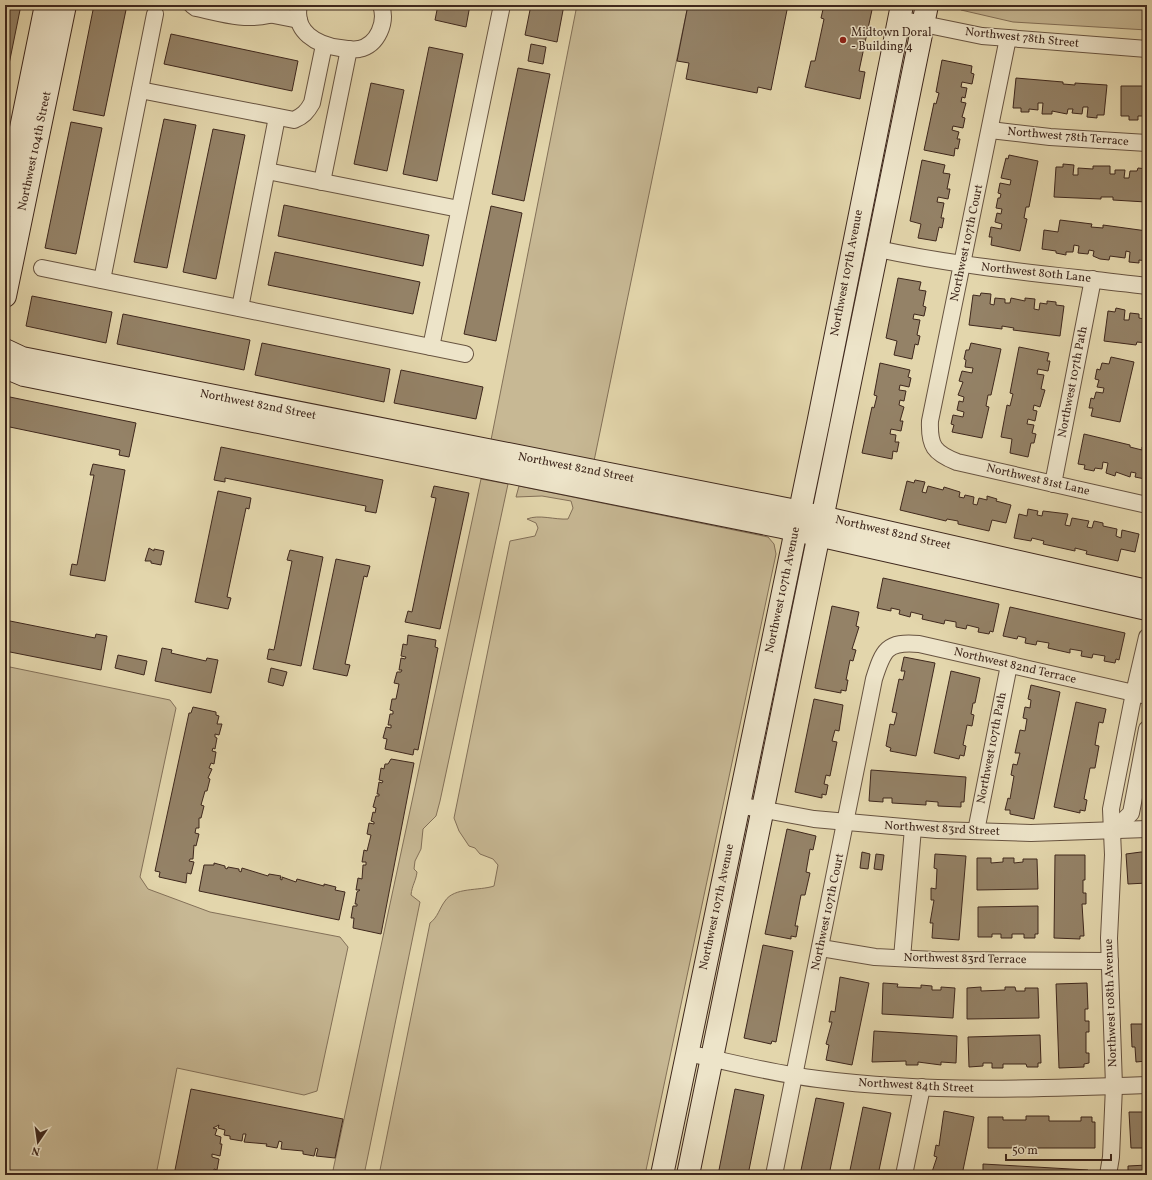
<svg xmlns="http://www.w3.org/2000/svg" width="1152" height="1180" font-family="Vollkorn,serif">
  <style>
    .green { fill: #c7b894; stroke: #837058 }
    .building { fill: #948267; stroke: #3f281d }
    .lines { fill: none; stroke-linecap: round; stroke-linejoin: round }
    .street-casing { stroke: #685441; stroke-width: 18 }
    .secondary-casing { stroke: #3f281d; stroke-width: 24 }
    .street { stroke: #ede4c9; stroke-width: 16 }
    .secondary { stroke: #ede4c9; stroke-width: 22 }
    .poi-dot { fill: #8f2418; stroke: #ede4c9; stroke-width: 1.5 }
    .labels { text-anchor: middle; dominant-baseline: central; stroke-width: 3; stroke-linejoin: round; paint-order: stroke }
    .poi-label { font-size: 12px; fill: #3f281d; stroke: #ede4c9; text-anchor: start }
    .street-label { font-size: 12px; fill: #3f281d; stroke: #ede4c9 }
  </style>
  <rect width="100%" height="100%" fill="#e3d6ac"/>
  <filter id="stains"><feTurbulence type="fractalNoise" baseFrequency=".005" numOctaves="4"/><feColorMatrix values="0 0 0 0 .2 0 0 0 0 .09 0 0 0 0 .02 0 0 0 .5 -.17"/></filter>
  <radialGradient id="worn" r=".72"><stop offset=".6" stop-color="#630" stop-opacity="0"/><stop offset="1" stop-color="#630" stop-opacity=".3"/></radialGradient>
  <!-- green -->
  <g class="green">
    <path d="M 577,5 L 688,5 L 594,461 L 491,440 Z"/>
    <path d="M 957,5 L 1147,5 L 1147,30 L 1013,22 L 961,10 Z"/>
    <path d="M 481,479 L 508,484 L 440,801 L 436,816 L 423,829 L 421,849 L 415,861 L 414,869 L 417,872 C 416,881 412,885 411,895 L 420,902 L 364,1175 L 332,1175 Z"/>
    <path d="M 519,486 L 768,537 L 774,544 L 776,554 L 645,1175 L 379,1175 L 430,923 C 438,917 439,909 445,901 C 454,887 479,891 494,886 L 498,865 L 493,859 L 480,854 L 475,848 L 469,846 L 459,831 L 454,818 L 510,541 L 535,536 L 538,528 L 536,523 L 527,519 C 539,514 555,520 568,519 L 573,508 L 571,501 L 542,496 L 516,497 Z"/>
    <path d="M 5,666 L 170,700 L 176,708 L 140,877 L 148,889 L 210,912 L 340,937 L 348,947 L 317,1091 L 304,1095 L 177,1068 L 156,1175 L 5,1175 Z"/>
  </g>
  <!-- building -->
  <g class="building">
    <path d="M 5,5 L 21,5 L 5,84 Z"/>
    <path d="M 94,5 L 127,5 L 104,116 L 73,110 Z"/>
    <path d="M 438,5 L 470,5 L 466,27 L 435,20 Z"/>
    <path d="M 531,5 L 564,5 L 557,42 L 525,35 Z"/>
    <path d="M 688,5 L 788,5 L 771,90 L 758,87 L 757,93 L 686,79 L 689,63 L 677,61 Z"/>
    <path d="M 824,5 L 873,5 L 859,71 L 865,72 L 860,99 L 805,87 L 811,61 L 815,61 L 824,19 L 821,18 Z"/>
    <path d="M 171,34 L 298,61 L 292,91 L 164,64 Z"/>
    <path d="M 531,44 L 546,47 L 543,64 L 528,61 Z"/>
    <path d="M 429,47 L 463,54 L 437,181 L 403,174 Z"/>
    <path d="M 942,60 L 972,66 L 971,73 L 974,74 L 972,84 L 962,82 L 961,87 L 967,88 L 965,98 L 962,97 L 961,102 L 966,103 L 962,117 L 965,118 L 963,128 L 953,126 L 952,130 L 959,132 L 957,139 L 960,139 L 958,149 L 955,148 L 954,156 L 924,150 L 934,103 L 936,104 L 939,93 L 936,92 Z"/>
    <path d="M 518,68 L 550,74 L 524,201 L 492,194 Z"/>
    <path d="M 1016,78 L 1063,82 L 1063,84 L 1075,85 L 1075,83 L 1107,85 L 1104,115 L 1097,115 L 1097,118 L 1087,117 L 1088,107 L 1083,107 L 1082,114 L 1072,113 L 1073,109 L 1068,109 L 1067,114 L 1052,111 L 1052,114 L 1042,114 L 1043,103 L 1038,103 L 1038,110 L 1029,109 L 1029,112 L 1021,112 L 1021,108 L 1013,108 Z"/>
    <path d="M 371,83 L 404,90 L 387,171 L 354,164 Z"/>
    <path d="M 1121,86 L 1147,86 L 1146,116 L 1138,116 L 1138,120 L 1129,120 L 1129,116 L 1121,116 Z"/>
    <path d="M 164,119 L 196,125 L 167,268 L 134,262 Z"/>
    <path d="M 71,122 L 102,128 L 76,254 L 45,248 Z"/>
    <path d="M 213,129 L 245,135 L 216,279 L 183,272 Z"/>
    <path d="M 1009,155 L 1038,161 L 1029,207 L 1026,207 L 1024,218 L 1027,219 L 1020,251 L 991,245 L 992,237 L 989,237 L 991,227 L 1001,229 L 1002,224 L 995,222 L 997,213 L 1001,214 L 1002,209 L 996,208 L 998,198 L 1000,198 L 1001,194 L 998,193 L 1000,183 L 1010,185 L 1011,180 L 1001,178 L 1006,158 L 1008,159 Z"/>
    <path d="M 922,160 L 945,165 L 943,173 L 950,174 L 947,189 L 950,189 L 948,199 L 938,197 L 937,202 L 944,203 L 941,218 L 944,218 L 942,228 L 939,227 L 936,241 L 918,238 L 921,224 L 910,221 Z"/>
    <path d="M 1063,164 L 1074,165 L 1073,175 L 1078,175 L 1078,168 L 1093,169 L 1093,166 L 1110,166 L 1110,174 L 1115,174 L 1115,170 L 1125,170 L 1124,178 L 1129,178 L 1130,171 L 1137,171 L 1138,168 L 1147,169 L 1146,202 L 1113,200 L 1113,197 L 1101,197 L 1101,199 L 1054,197 L 1056,167 L 1063,167 Z"/>
    <path d="M 284,205 L 429,235 L 423,266 L 278,236 Z"/>
    <path d="M 491,206 L 522,213 L 496,341 L 464,334 Z"/>
    <path d="M 1060,220 L 1092,224 L 1091,227 L 1103,228 L 1103,225 L 1147,231 L 1147,261 L 1139,260 L 1139,263 L 1129,262 L 1130,252 L 1126,251 L 1125,258 L 1110,256 L 1109,260 L 1100,259 L 1093,256 L 1094,251 L 1089,250 L 1088,254 L 1078,253 L 1079,246 L 1074,245 L 1073,252 L 1066,252 L 1066,255 L 1056,253 L 1056,251 L 1042,249 L 1044,230 L 1058,232 Z"/>
    <path d="M 275,252 L 420,282 L 413,314 L 268,285 Z"/>
    <path d="M 898,278 L 921,282 L 919,290 L 926,291 L 923,306 L 926,307 L 924,316 L 914,314 L 913,319 L 920,320 L 917,335 L 920,336 L 918,345 L 915,344 L 912,359 L 894,355 L 897,341 L 886,338 Z"/>
    <path d="M 981,293 L 991,294 L 990,304 L 994,305 L 995,298 L 1005,299 L 1005,303 L 1010,303 L 1011,298 L 1025,301 L 1025,298 L 1035,299 L 1034,309 L 1039,310 L 1040,303 L 1047,304 L 1047,301 L 1056,302 L 1056,305 L 1064,306 L 1060,336 L 1013,330 L 1014,328 L 1002,326 L 1002,329 L 969,325 L 973,295 L 980,296 Z"/>
    <path d="M 32,296 L 112,312 L 106,343 L 26,326 Z"/>
    <path d="M 1116,308 L 1125,310 L 1124,320 L 1129,320 L 1130,313 L 1139,314 L 1139,318 L 1144,319 L 1145,313 L 1147,313 L 1147,343 L 1137,342 L 1136,345 L 1104,341 L 1108,311 L 1115,312 Z"/>
    <path d="M 123,314 L 250,340 L 244,370 L 117,344 Z"/>
    <path d="M 262,343 L 390,369 L 384,402 L 255,375 Z"/>
    <path d="M 971,343 L 1001,349 L 991,395 L 988,395 L 986,406 L 989,407 L 982,438 L 952,432 L 954,425 L 951,424 L 953,415 L 963,417 L 964,412 L 957,410 L 959,401 L 963,402 L 964,397 L 958,395 L 963,382 L 959,381 L 962,371 L 972,373 L 973,368 L 965,367 L 966,360 L 964,359 L 966,350 L 969,350 Z"/>
    <path d="M 1019,347 L 1049,353 L 1047,361 L 1050,361 L 1048,371 L 1038,369 L 1037,374 L 1044,375 L 1041,389 L 1045,390 L 1040,407 L 1034,405 L 1033,410 L 1037,411 L 1035,421 L 1028,419 L 1027,424 L 1034,425 L 1032,433 L 1036,434 L 1034,443 L 1031,443 L 1028,457 L 1010,453 L 1012,439 L 1001,437 L 1007,405 L 1010,406 L 1013,394 L 1010,393 Z"/>
    <path d="M 1111,357 L 1134,362 L 1120,422 L 1091,416 L 1093,408 L 1089,408 L 1091,398 L 1094,399 L 1096,392 L 1103,393 L 1104,388 L 1097,387 L 1099,380 L 1095,379 L 1097,369 L 1100,370 L 1102,363 L 1109,364 Z"/>
    <path d="M 880,363 L 910,370 L 908,377 L 911,378 L 909,387 L 900,385 L 899,390 L 906,391 L 904,401 L 900,400 L 899,405 L 904,407 L 900,421 L 903,421 L 901,431 L 891,429 L 890,434 L 896,435 L 895,442 L 899,442 L 897,452 L 893,451 L 892,459 L 862,453 L 872,407 L 874,408 L 877,396 L 874,395 Z"/>
    <path d="M 401,370 L 483,387 L 476,419 L 394,403 Z"/>
    <path d="M 5,396 L 136,423 L 129,457 L 119,455 L 120,450 L 5,426 Z"/>
    <path d="M 1084,434 L 1130,445 L 1130,447 L 1142,450 L 1142,447 L 1147,448 L 1147,472 L 1145,479 L 1135,477 L 1136,473 L 1131,472 L 1130,477 L 1116,472 L 1115,476 L 1106,473 L 1108,463 L 1103,462 L 1102,469 L 1095,468 L 1094,471 L 1084,469 L 1085,465 L 1078,464 Z"/>
    <path d="M 221,447 L 383,480 L 376,513 L 365,511 L 366,506 L 225,478 L 225,482 L 214,480 Z"/>
    <path d="M 93,464 L 125,470 L 105,581 L 70,575 L 72,564 L 77,565 L 94,475 L 90,475 Z"/>
    <path d="M 915,480 L 925,482 L 922,492 L 926,493 L 928,486 L 943,490 L 944,487 L 960,492 L 959,497 L 964,498 L 965,495 L 974,497 L 973,504 L 977,505 L 979,498 L 987,500 L 987,496 L 997,499 L 996,501 L 1011,505 L 1006,523 L 992,520 L 989,531 L 958,524 L 958,521 L 947,519 L 946,521 L 900,510 L 907,481 L 914,483 Z"/>
    <path d="M 434,486 L 469,493 L 440,629 L 405,622 L 408,611 L 412,612 L 436,498 L 431,497 Z"/>
    <path d="M 218,491 L 251,498 L 249,509 L 246,508 L 227,597 L 231,598 L 228,609 L 195,602 Z"/>
    <path d="M 1028,509 L 1038,511 L 1037,515 L 1042,516 L 1043,511 L 1068,514 L 1065,525 L 1070,526 L 1072,518 L 1089,521 L 1087,527 L 1092,528 L 1094,521 L 1103,523 L 1103,526 L 1117,529 L 1116,536 L 1121,538 L 1122,530 L 1139,534 L 1135,552 L 1121,549 L 1118,561 L 1086,554 L 1087,551 L 1075,548 L 1075,551 L 1043,544 L 1044,541 L 1032,538 L 1031,541 L 1014,538 L 1019,514 L 1027,516 Z"/>
    <path d="M 149,548 L 154,551 L 154,549 L 164,551 L 161,565 L 151,563 L 151,561 L 145,561 Z"/>
    <path d="M 290,550 L 323,557 L 301,666 L 267,659 L 269,649 L 274,650 L 292,561 L 287,560 Z"/>
    <path d="M 336,559 L 370,566 L 367,577 L 364,576 L 345,664 L 350,665 L 347,676 L 313,669 Z"/>
    <path d="M 883,578 L 999,604 L 993,632 L 990,631 L 989,634 L 978,632 L 979,628 L 967,625 L 966,629 L 956,627 L 956,622 L 945,620 L 944,624 L 922,619 L 923,615 L 911,612 L 910,617 L 899,614 L 900,610 L 891,608 L 891,611 L 877,608 Z"/>
    <path d="M 832,606 L 859,612 L 856,626 L 859,627 L 852,649 L 856,650 L 853,661 L 850,660 L 846,680 L 848,680 L 846,691 L 841,690 L 841,693 L 815,688 Z"/>
    <path d="M 1010,607 L 1125,633 L 1119,660 L 1116,659 L 1115,663 L 1104,661 L 1105,656 L 1093,654 L 1092,658 L 1081,656 L 1082,651 L 1070,649 L 1070,653 L 1048,648 L 1049,643 L 1037,641 L 1036,645 L 1025,643 L 1026,638 L 1018,636 L 1017,639 L 1003,636 Z"/>
    <path d="M 5,620 L 95,638 L 96,634 L 107,636 L 101,670 L 5,651 Z"/>
    <path d="M 408,635 L 436,640 L 435,647 L 438,648 L 418,750 L 414,749 L 413,755 L 385,749 L 387,739 L 383,738 L 386,727 L 391,728 L 391,725 L 388,725 L 390,714 L 393,714 L 393,711 L 390,710 L 392,699 L 396,699 L 399,684 L 394,683 L 397,672 L 401,672 L 402,670 L 399,670 L 401,658 L 405,659 L 406,657 L 401,656 L 403,644 L 407,645 Z"/>
    <path d="M 162,648 L 172,650 L 171,653 L 206,661 L 207,658 L 218,660 L 211,693 L 155,681 Z"/>
    <path d="M 118,655 L 147,661 L 144,675 L 115,668 Z"/>
    <path d="M 904,657 L 935,663 L 916,756 L 890,751 L 891,748 L 886,746 L 890,724 L 894,725 L 897,713 L 892,712 L 899,679 L 903,680 L 905,671 L 901,671 Z"/>
    <path d="M 271,668 L 287,672 L 283,686 L 268,682 Z"/>
    <path d="M 951,671 L 980,678 L 975,703 L 973,703 L 971,714 L 974,715 L 972,726 L 967,725 L 963,745 L 966,746 L 964,756 L 960,755 L 959,759 L 934,753 Z"/>
    <path d="M 1031,685 L 1060,692 L 1034,819 L 1010,814 L 1010,810 L 1005,810 L 1008,798 L 1010,799 L 1014,776 L 1011,775 L 1013,764 L 1017,765 L 1020,753 L 1015,753 L 1020,730 L 1025,731 L 1027,719 L 1023,718 L 1025,707 L 1030,708 L 1031,700 L 1028,699 Z"/>
    <path d="M 814,699 L 843,705 L 839,731 L 835,730 L 832,741 L 837,742 L 830,776 L 826,775 L 824,784 L 828,785 L 826,795 L 822,794 L 822,798 L 795,792 Z"/>
    <path d="M 1076,702 L 1106,709 L 1103,723 L 1099,722 L 1095,745 L 1099,746 L 1095,768 L 1090,768 L 1084,799 L 1087,800 L 1085,811 L 1080,810 L 1080,813 L 1054,807 Z"/>
    <path d="M 193,707 L 216,712 L 216,715 L 219,716 L 217,724 L 222,724 L 219,735 L 215,734 L 215,737 L 217,738 L 215,749 L 213,748 L 212,751 L 216,752 L 214,764 L 211,763 L 209,768 L 212,769 L 208,778 L 210,779 L 207,791 L 205,791 L 201,805 L 204,806 L 201,818 L 199,818 L 199,828 L 196,828 L 195,833 L 199,834 L 196,846 L 194,845 L 193,859 L 190,859 L 189,861 L 194,862 L 191,874 L 187,873 L 186,883 L 159,877 L 160,872 L 155,871 L 189,713 L 191,713 Z"/>
    <path d="M 391,759 L 414,763 L 381,934 L 353,928 L 354,918 L 351,918 L 353,906 L 357,906 L 357,904 L 355,904 L 357,892 L 360,890 L 356,890 L 358,878 L 362,879 L 363,865 L 366,865 L 366,862 L 362,862 L 364,850 L 367,851 L 371,835 L 367,834 L 369,823 L 374,824 L 374,822 L 371,821 L 373,812 L 375,813 L 376,808 L 373,807 L 376,796 L 379,796 L 379,794 L 377,794 L 379,782 L 382,783 L 383,781 L 379,780 L 381,768 L 384,769 L 385,764 L 388,764 Z"/>
    <path d="M 871,770 L 966,777 L 964,802 L 961,802 L 961,807 L 938,806 L 938,802 L 926,801 L 926,805 L 892,803 L 892,798 L 883,798 L 883,802 L 869,801 Z"/>
    <path d="M 787,829 L 816,836 L 813,850 L 810,849 L 806,872 L 810,873 L 805,895 L 801,895 L 795,926 L 798,926 L 796,937 L 791,936 L 791,939 L 765,934 Z"/>
    <path d="M 862,852 L 870,854 L 868,869 L 860,868 Z"/>
    <path d="M 1141,852 L 1147,852 L 1147,883 L 1128,884 L 1126,854 Z"/>
    <path d="M 876,854 L 884,855 L 882,870 L 874,869 Z"/>
    <path d="M 935,854 L 966,856 L 959,940 L 932,938 L 933,923 L 930,923 L 934,900 L 931,900 L 931,888 L 936,889 L 937,869 L 934,868 Z"/>
    <path d="M 1055,855 L 1085,855 L 1085,880 L 1083,880 L 1083,893 L 1086,893 L 1086,904 L 1082,904 L 1084,936 L 1080,936 L 1080,939 L 1054,938 Z"/>
    <path d="M 977,858 L 991,858 L 991,863 L 1003,862 L 1003,858 L 1014,858 L 1014,863 L 1023,862 L 1023,859 L 1037,859 L 1038,889 L 977,890 Z"/>
    <path d="M 214,863 L 225,866 L 225,868 L 227,869 L 228,867 L 239,869 L 239,871 L 241,872 L 242,868 L 268,876 L 269,874 L 281,876 L 280,879 L 282,880 L 282,877 L 296,882 L 297,879 L 324,886 L 324,884 L 336,887 L 335,890 L 345,892 L 339,920 L 199,891 L 204,865 L 214,865 Z"/>
    <path d="M 1038,906 L 1038,934 L 1035,934 L 1035,938 L 1024,938 L 1024,934 L 1012,934 L 1012,938 L 1001,938 L 1001,934 L 992,934 L 992,937 L 978,937 L 978,907 Z"/>
    <path d="M 763,945 L 793,951 L 776,1042 L 772,1041 L 771,1044 L 744,1038 Z"/>
    <path d="M 840,977 L 869,983 L 852,1065 L 826,1060 L 829,1045 L 826,1044 L 832,1022 L 829,1022 L 831,1011 L 835,1012 Z"/>
    <path d="M 883,983 L 898,984 L 897,987 L 921,988 L 921,985 L 932,986 L 932,990 L 941,990 L 941,987 L 955,988 L 953,1018 L 882,1014 Z"/>
    <path d="M 1087,983 L 1088,1009 L 1085,1009 L 1085,1021 L 1089,1021 L 1089,1032 L 1086,1032 L 1086,1053 L 1089,1053 L 1089,1063 L 1084,1064 L 1084,1067 L 1059,1068 L 1056,984 Z"/>
    <path d="M 981,987 L 981,991 L 1005,990 L 1005,987 L 1015,987 L 1016,991 L 1025,991 L 1025,988 L 1038,988 L 1039,1018 L 967,1019 L 967,988 Z"/>
    <path d="M 1131,1024 L 1147,1024 L 1147,1061 L 1136,1062 L 1135,1047 L 1132,1047 Z"/>
    <path d="M 874,1031 L 957,1036 L 956,1063 L 941,1062 L 941,1065 L 918,1062 L 918,1065 L 906,1065 L 906,1061 L 872,1062 Z"/>
    <path d="M 1040,1035 L 1041,1063 L 1038,1063 L 1038,1067 L 1027,1067 L 1026,1064 L 1003,1064 L 1003,1068 L 992,1068 L 992,1063 L 983,1063 L 983,1066 L 969,1067 L 968,1037 Z"/>
    <path d="M 191,1089 L 343,1119 L 335,1158 L 316,1156 L 318,1149 L 316,1148 L 314,1156 L 303,1154 L 303,1151 L 281,1149 L 282,1142 L 279,1141 L 277,1148 L 266,1146 L 267,1144 L 244,1142 L 246,1134 L 243,1134 L 242,1141 L 230,1139 L 230,1136 L 224,1135 L 225,1130 L 218,1128 L 219,1125 L 213,1128 L 217,1129 L 215,1135 L 221,1137 L 220,1144 L 222,1144 L 220,1156 L 212,1154 L 212,1157 L 219,1159 L 217,1170 L 214,1169 L 213,1175 L 174,1175 Z"/>
    <path d="M 735,1089 L 764,1095 L 748,1175 L 718,1175 Z"/>
    <path d="M 816,1098 L 844,1103 L 829,1175 L 800,1175 Z"/>
    <path d="M 863,1107 L 891,1113 L 878,1175 L 849,1175 Z"/>
    <path d="M 944,1111 L 974,1117 L 962,1175 L 931,1175 L 937,1157 L 934,1156 L 936,1145 L 939,1146 Z"/>
    <path d="M 1129,1112 L 1146,1112 L 1147,1148 L 1131,1148 Z"/>
    <path d="M 1026,1116 L 1049,1116 L 1049,1121 L 1081,1121 L 1081,1117 L 1092,1117 L 1092,1122 L 1095,1122 L 1095,1148 L 988,1148 L 988,1117 L 1003,1117 L 1003,1120 L 1026,1120 Z"/>
    <path d="M 983,1164 L 1088,1170 L 1088,1175 L 983,1175 Z"/>
    <path d="M 1147,1165 L 1147,1175 L 1128,1175 L 1128,1166 Z"/>
  </g>
  <g class="lines">
    <!-- street casing -->
    <g class="street-casing">
      <g id="street">
        <path d="M 192,5 L 196,8 C 221,13 243,21 269,15"/>
        <path d="M 299,5 C 293,32 317,45 340,48 C 346,49 353,50 359,49 C 378,45 387,22 381,5"/>
        <path d="M 258,12 L 299,20"/>
        <path d="M 899,19 L 982,36 L 1147,49"/>
        <path d="M 1008,38 L 930,421 C 929,446 934,453 957,462 L 1147,505"/>
        <path d="M 140,90 L 294,120 C 303,116 307,112 312,103 L 324,45"/>
        <path d="M 990,130 L 1050,137 L 1147,143"/>
        <path d="M 267,171 L 459,209"/>
        <path d="M 322,182 L 349,49"/>
        <path d="M 878,249 C 966,268 1057,275 1147,286"/>
        <path d="M 42,268 L 465,354"/>
        <path d="M 102,280 L 155,14"/>
        <path d="M 240,308 L 277,117"/>
        <path d="M 431,347 L 502,5"/>
        <path d="M 1053,484 L 1093,279"/>
        <path d="M 738,805 L 814,819 L 937,830 L 1031,833 L 1147,829"/>
        <path d="M 1114,830 L 1131,813 L 1147,729"/>
        <path d="M 976,831 L 1009,665"/>
        <path d="M 821,948 L 875,957 L 935,960 L 1110,961"/>
        <path d="M 902,958 L 913,828"/>
        <path d="M 687,1053 C 730,1062 774,1074 818,1079 C 927,1093 1037,1089 1147,1085"/>
        <path d="M 774,1175 L 874,679 C 883,650 887,641 919,644 L 1147,696"/>
        <path d="M 904,1175 L 922,1087"/>
        <path d="M 1108,1175 L 1111,1157 L 1114,1086 L 1109,938 L 1113,855 L 1111,809 L 1134,693 L 1147,637"/>
      </g>
    </g>
    <!-- secondary casing -->
    <g class="secondary-casing">
      <g id="secondary">
        <path d="M 5,207 L 46,5"/>
        <path d="M 5,296 L 65,5"/>
        <path d="M 5,350 L 22,358 L 786,509 L 1147,591"/>
        <path d="M 5,367 L 24,375 L 782,527 L 1147,609"/>
        <path d="M 662,1175 L 818,424 L 902,5"/>
        <path d="M 688,1175 L 927,5"/>
      </g>
    </g>
    <!-- street -->
    <use href="#street" class="street"/>
    <!-- secondary -->
    <use href="#secondary" class="secondary"/>
  </g>
  <!-- markers -->
  <circle class="poi-dot" cx="843" cy="40" r="4"/>
  <g class="labels">
    <!-- poi labels -->
    <g class="poi-label">
      <text x="851" y="33">Midtown Doral<tspan x="851" dy="14">- Building 4</tspan></text>
    </g>
    <!-- street labels -->
    <g class="street-label">
      <text transform="translate(1022 38) rotate(6)">Northwest 78th Street</text>
      <text transform="translate(1068 137) rotate(5)">Northwest 78th Terrace</text>
      <text transform="translate(35 151) rotate(-78)">Northwest 104th Street</text>
      <text transform="translate(967 243) rotate(-78)">Northwest 107th Court</text>
      <text transform="translate(847 273) rotate(-79)">Northwest 107th Avenue</text>
      <text transform="translate(1036 273) rotate(6)">Northwest 80th Lane</text>
      <text transform="translate(1073 382) rotate(-79)">Northwest 107th Path</text>
      <text transform="translate(258 405) rotate(11)">Northwest 82nd Street</text>
      <text transform="translate(576 468) rotate(11)">Northwest 82nd Street</text>
      <text transform="translate(1038 480) rotate(13)">Northwest 81st Lane</text>
      <text transform="translate(893 533) rotate(13)">Northwest 82nd Street</text>
      <text transform="translate(783 590) rotate(-78)">Northwest 107th Avenue</text>
      <text transform="translate(1015 666) rotate(13)">Northwest 82nd Terrace</text>
      <text transform="translate(992 748) rotate(-79)">Northwest 107th Path</text>
      <text transform="translate(942 829) rotate(3)">Northwest 83rd Street</text>
      <text transform="translate(717 907) rotate(-78)">Northwest 107th Avenue</text>
      <text transform="translate(828 912) rotate(-78)">Northwest 107th Court</text>
      <text transform="translate(965 959) rotate(1)">Northwest 83rd Terrace</text>
      <text transform="translate(1111 1003) rotate(-92)">Northwest 108th Avenue</text>
      <text transform="translate(916 1086) rotate(3)">Northwest 84th Street</text>
    </g>
  </g>
  <!-- margin -->
  <rect width="1152" height="1180" fill="none" stroke="#e3d6ac" stroke-width="20"/>
  <rect x="6" y="6" width="1140" height="1168" fill="none" stroke="#3f281d" stroke-width="2"/>
  <rect x="10" y="10" width="1132" height="1160" fill="none" stroke="#3f281d"/>
  <!-- north arrow -->
  <g transform="translate(38 1142) rotate(193)" stroke="#ede4c9" stroke-width="3" paint-order="stroke">
  <path d="M0-3L7 15L0 10L-7 15Z" fill="#3f281d"/>
  <text y="-6" font-size="11" font-weight="bold" text-anchor="middle" fill="#3f281d">N</text>
  </g>
  <!-- scale -->
  <path d="M1006 1154v6h105v-6" fill="none" stroke="#3f281d" stroke-width="2"/>
  <text x="1012" y="1154" font-size="12" fill="#3f281d" stroke="#ede4c9" stroke-width="3" paint-order="stroke">50 m</text>
  <rect width="100%" height="100%" filter="url(#stains)"/>
  <rect width="100%" height="100%" fill="url(#worn)"/>
</svg>
